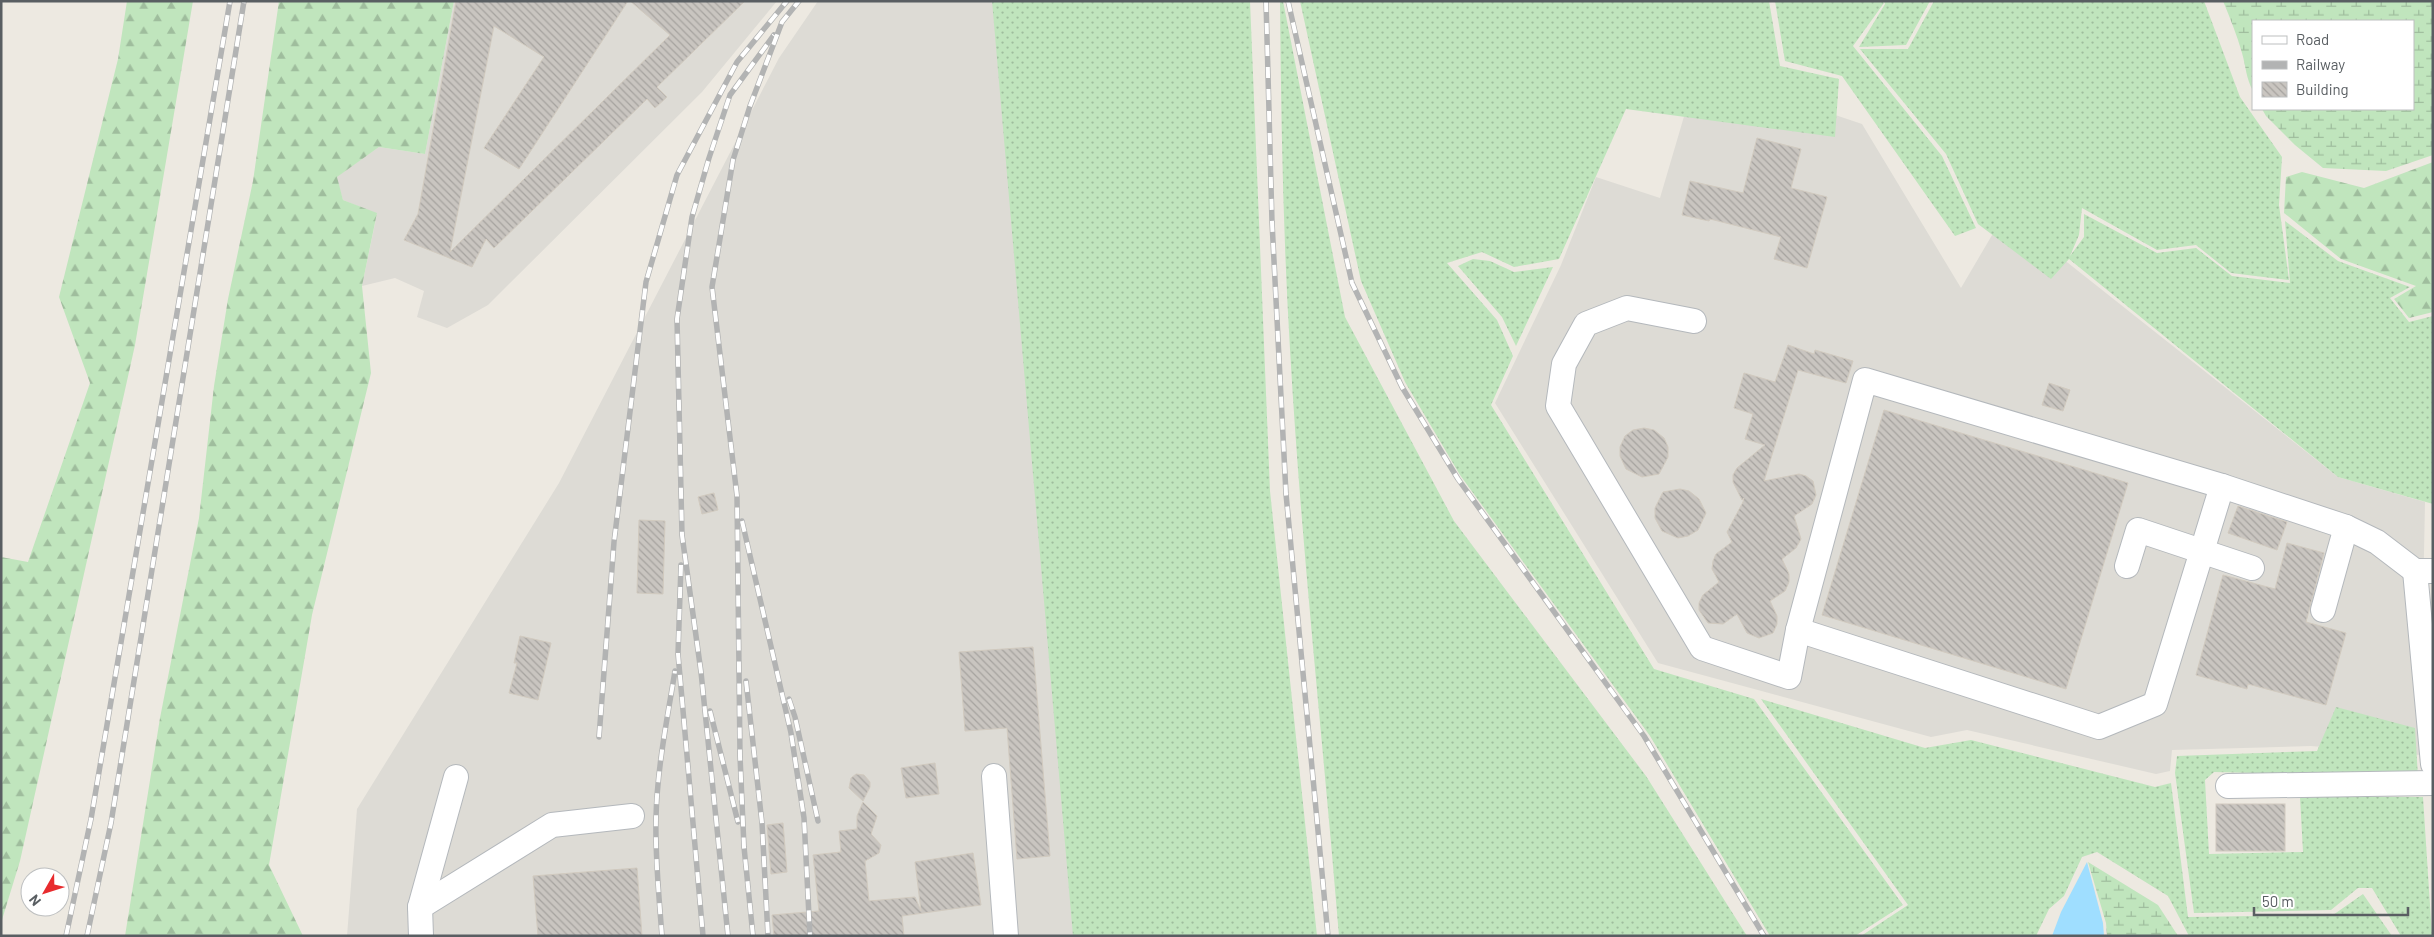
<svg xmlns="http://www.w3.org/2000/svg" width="2434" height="937" font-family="Barlow,sans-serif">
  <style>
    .industrial { fill: #dddbd5 }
    .grass { fill: url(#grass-dots) }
    .forest { fill: url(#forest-firs) }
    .wetland { fill: url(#wetland-marsh) }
    .water { fill: #9fdeff }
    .building { fill: url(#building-back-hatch); stroke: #d1cabf }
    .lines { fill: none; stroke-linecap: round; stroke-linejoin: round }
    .minor-casing { stroke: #b4b8bc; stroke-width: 26 }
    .minor { stroke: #fff; stroke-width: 24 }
    .rail-casing { stroke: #b2b3b3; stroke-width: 5.5 }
    .rail { stroke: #fff; stroke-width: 4; stroke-dasharray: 11; stroke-linecap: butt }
  </style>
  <defs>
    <pattern id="grass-dots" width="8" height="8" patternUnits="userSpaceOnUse" patternTransform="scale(1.25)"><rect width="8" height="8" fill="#c0e5bd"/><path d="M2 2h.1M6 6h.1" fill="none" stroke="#9fbd9d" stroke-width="1.8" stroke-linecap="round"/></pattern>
    <pattern id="forest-firs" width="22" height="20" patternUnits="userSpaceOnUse" patternTransform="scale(1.25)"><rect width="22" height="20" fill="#c0e5bd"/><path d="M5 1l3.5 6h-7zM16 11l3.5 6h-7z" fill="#9fbd9d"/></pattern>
    <pattern id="wetland-marsh" width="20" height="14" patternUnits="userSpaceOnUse" patternTransform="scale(1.25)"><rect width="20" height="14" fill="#c0e5bd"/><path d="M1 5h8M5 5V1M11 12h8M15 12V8" fill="none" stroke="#9fbd9d"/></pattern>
    <pattern id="building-back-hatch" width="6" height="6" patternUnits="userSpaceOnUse" patternTransform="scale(1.25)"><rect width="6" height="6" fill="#c9c5c0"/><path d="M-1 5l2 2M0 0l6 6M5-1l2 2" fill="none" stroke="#a6a39f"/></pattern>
  </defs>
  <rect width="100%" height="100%" fill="#ede9e1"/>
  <!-- industrial -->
  <g class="industrial">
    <path d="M 454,1 L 777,1 L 702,92 L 488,305 L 447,328 L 417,317 L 424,291 L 395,278 L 362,286 L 377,214 L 343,200 L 336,177 L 379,147 L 425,154 Z"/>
    <path d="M 818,1 L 998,1 L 1081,936 L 347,936 L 357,809 L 559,483 L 779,58 Z"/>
    <path d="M 1698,69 L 1862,124 L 1961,288 L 2005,213 L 2338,477 L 2425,502 L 2420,755 L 2311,746 L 2172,750 L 2170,771 L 2156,774 L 1967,730 L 1931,737 L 1658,663 L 1495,403 L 1561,265 L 1596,177 L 1660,198 Z"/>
  </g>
  <!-- grass -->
  <g class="grass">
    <path d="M 992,1 L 1250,1 L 1270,491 L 1317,936 L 1073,936 Z"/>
    <path d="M 1280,1 L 1283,1 L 1345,317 L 1454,521 L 1646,776 L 1747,936 L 1339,936 C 1323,740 1301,545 1290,349 C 1283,234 1281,117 1280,1 Z"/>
    <path d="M 1300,1 L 1769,1 L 1780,66 L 1839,79 L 1835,137 L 1626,109 L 1559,259 L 1514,267 L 1482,252 L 1447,263 L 1497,320 L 1513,356 L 1491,405 L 1654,669 L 1754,699 L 1903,905 L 1855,936 L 1770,936 L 1650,736 L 1460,475 L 1405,382 L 1361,281 Z"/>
    <path d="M 1775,1 L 1882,1 L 1884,3 L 1853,46 L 1942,156 L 1976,228 L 1955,236 L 1842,76 L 1785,61 Z"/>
    <path d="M 1884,1 L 1930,1 L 1906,45 L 1859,47 L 1885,4 Z"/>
    <path d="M 1934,1 L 2204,1 L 2240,97 L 2282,157 L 2279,205 L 2289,280 L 2231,273 L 2196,245 L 2157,250 L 2082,208 L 2079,235 L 2070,256 L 2084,237 L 2084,214 L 2157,253 L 2196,248 L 2232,276 L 2290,283 L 2285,221 L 2338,261 L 2410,287 L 2390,298 L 2409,322 L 2433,316 L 2433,504 L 2338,477 L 2069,259 L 2051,279 L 1978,224 L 1946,154 L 1860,49 L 1908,49 Z"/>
    <path d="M 1473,259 L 1490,261 L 1514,272 L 1553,267 L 1516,346 L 1502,317 L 1458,266 Z"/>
    <path d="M 1761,699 L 1925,748 L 1971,740 L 2155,787 L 2171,783 L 2188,917 L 2333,915 L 2363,894 L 2392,936 L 2189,936 L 2168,896 L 2097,852 L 2082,857 L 2064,896 L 2049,909 L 2036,936 L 1861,936 L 1908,905 Z"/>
    <path d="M 2336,707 L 2415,728 L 2418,777 L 2214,772 L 2205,780 L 2209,854 L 2303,852 L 2300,797 L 2423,797 L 2432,936 L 2401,936 L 2372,888 L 2358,888 L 2331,910 L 2194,913 L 2175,773 L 2177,756 L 2317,751 Z"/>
  </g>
  <!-- forest -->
  <g class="forest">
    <path d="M 127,1 L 193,1 L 135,345 L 20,861 L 1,923 L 1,557 L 28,562 L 90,383 L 59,297 L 118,59 Z"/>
    <path d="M 279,1 L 454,1 L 425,154 L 379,147 L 337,177 L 343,200 L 377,213 L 362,286 L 371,373 L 312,615 L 269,865 L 303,936 L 125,936 L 160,718 L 199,518 L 214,386 L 228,299 L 253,181 Z"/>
    <path d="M 2433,162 L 2433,312 L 2409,318 L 2394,299 L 2416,286 L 2341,259 L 2284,213 L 2286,177 L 2302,172 L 2364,188 Z"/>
  </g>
  <!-- wetland -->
  <g class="wetland">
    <path d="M 2223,1 L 2433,1 L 2433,155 L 2386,171 L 2323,168 L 2295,145 L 2266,116 L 2262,109 L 2413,109 L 2413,21 L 2253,21 L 2253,91 C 2246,78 2246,67 2242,53 C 2237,35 2230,18 2223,1 Z"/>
    <path d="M 2088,862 L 2158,905 L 2178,936 L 2107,936 L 2106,923 Z"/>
  </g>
  <!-- water -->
  <path class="water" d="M 2087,862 L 2103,923 L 2104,936 L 2052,936 L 2061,912 Z"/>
  <!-- building -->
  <g class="building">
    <path d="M 456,1 L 628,1 L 519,169 L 484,148 L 544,57 L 494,26 L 450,252 L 670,35 L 630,1 L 745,1 L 657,87 L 667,97 L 655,108 L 647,99 L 494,248 L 486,239 L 472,267 L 404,240 L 418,214 Z"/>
    <path d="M 1757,138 L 1801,149 L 1791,188 L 1827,197 L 1807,268 L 1774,259 L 1781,237 L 1710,219 L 1709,221 L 1682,215 L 1690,181 L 1743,193 Z"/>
    <path d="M 1788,345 L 1814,354 L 1815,350 L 1853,361 L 1846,383 L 1798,370 L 1764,481 L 1799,474 L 1806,476 L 1813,481 L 1816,495 L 1812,504 L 1794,516 L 1801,539 L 1796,548 L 1782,559 L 1789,574 L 1789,582 L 1785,591 L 1770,601 L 1777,616 L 1777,624 L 1773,633 L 1759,638 L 1747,633 L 1737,614 L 1723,624 L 1708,623 L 1699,610 L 1699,603 L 1703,595 L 1719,582 L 1712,569 L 1713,561 L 1716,554 L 1732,542 L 1727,532 L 1743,502 L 1744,498 L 1742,500 L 1733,482 L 1733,475 L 1737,468 L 1765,445 L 1745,439 L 1753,414 L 1734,408 L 1744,373 L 1775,382 Z"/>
    <path d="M 2049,383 L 2070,390 L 2063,411 L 2042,405 Z"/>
    <path d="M 1884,410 L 2128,483 L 2066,689 L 1822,615 Z"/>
    <path d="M 1644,428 L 1654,430 L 1664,438 L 1668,447 L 1668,457 L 1659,474 L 1642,477 L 1626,469 L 1620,456 L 1620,447 L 1625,436 L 1633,430 Z"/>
    <path d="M 1680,489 L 1689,491 L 1699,499 L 1706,513 L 1698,530 L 1688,536 L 1678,538 L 1662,531 L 1655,518 L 1655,508 L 1663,492 Z"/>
    <path d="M 714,493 L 718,510 L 702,514 L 698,497 Z"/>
    <path d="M 2238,506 L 2287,522 L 2277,550 L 2228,533 Z"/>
    <path d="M 639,520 L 665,521 L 663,594 L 637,593 Z"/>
    <path d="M 2287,543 L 2324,553 L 2306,622 L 2346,633 L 2326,705 L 2248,684 L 2247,689 L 2196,675 L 2223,575 L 2275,589 Z"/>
    <path d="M 520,636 L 551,643 L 538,700 L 509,693 L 517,663 L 514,663 Z"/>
    <path d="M 1033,647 L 1050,856 L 1017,859 L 1007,728 L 965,731 L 959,652 Z"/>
    <path d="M 935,763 L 939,794 L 906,798 L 901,768 Z"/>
    <path d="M 856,774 L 864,775 L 870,782 L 870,787 L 863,801 L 849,788 L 851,778 Z"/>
    <path d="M 863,802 L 877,816 L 871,834 L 881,845 L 879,853 L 865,861 L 869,901 L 915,897 L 921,911 L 915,862 L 973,853 L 981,905 L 902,916 L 904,936 L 774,936 L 772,915 L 819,911 L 813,855 L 841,852 L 839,831 L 857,829 L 857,816 Z"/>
    <rect x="2216" y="804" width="69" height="47"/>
    <path d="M 783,823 L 787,872 L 771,874 L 767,825 Z"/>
    <path d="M 637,868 L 642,936 L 538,936 L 533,876 Z"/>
  </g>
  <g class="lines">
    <!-- minor casing -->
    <g class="minor-casing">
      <g id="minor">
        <path d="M 1694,321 L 1627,308 L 1586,324 L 1564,364 L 1558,406 L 1702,648 L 1789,677 L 1798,630 L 1865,380 L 2222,486 L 2346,527 L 2377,542 L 2415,571 L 2433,571"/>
        <path d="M 2127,566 L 2138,530 L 2252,568"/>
        <path d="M 2415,571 L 2433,764"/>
        <path d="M 2323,610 L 2346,527"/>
        <path d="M 1798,630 L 2099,727 L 2155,704 L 2222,486"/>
        <path d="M 994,776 L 1006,936"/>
        <path d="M 2228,786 L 2433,783"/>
        <path d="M 420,907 L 552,825 L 632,816"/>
        <path d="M 421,936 L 420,907 L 456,777"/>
      </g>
    </g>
    <!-- minor -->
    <use href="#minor" class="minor"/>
    <!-- rail casing -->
    <g class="rail-casing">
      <g id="rail">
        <path d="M 1266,1 L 1272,222 L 1286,494 L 1328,936"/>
        <path d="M 1288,1 L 1352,283 L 1402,387 L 1458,479 L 1644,736 L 1764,936"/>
        <path d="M 742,521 L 791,733 L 804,818 L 810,936"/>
        <path d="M 681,565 L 678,654 L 703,936"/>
        <path d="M 746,681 L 762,823 L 768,936"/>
        <path d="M 789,699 L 795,717 L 818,821"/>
        <path d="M 710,711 L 738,822"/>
        <path d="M 599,737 L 614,542 L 646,282 L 677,175 L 737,62 L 787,1"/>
        <path d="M 66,936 L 91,819 L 230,1"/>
        <path d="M 87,936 L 111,823 L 244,1"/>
        <path d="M 662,936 C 659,897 655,857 656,818 C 657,769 667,720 675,671"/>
        <path d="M 728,936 L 701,672 L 682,535 L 677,319 L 692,217 L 709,158 L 730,95 L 774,35"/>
        <path d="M 753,936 L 744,847 L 740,756 L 737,496 L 712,287 L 733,160 L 750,106 L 782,22 L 799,1"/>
      </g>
    </g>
    <!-- rail -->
    <use href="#rail" class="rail"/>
  </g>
  <!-- border -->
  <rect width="2434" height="937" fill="none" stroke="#595e62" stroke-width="5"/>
  <!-- legend -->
  <rect x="2252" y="20" width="162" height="90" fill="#ffffff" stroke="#bdbfc0"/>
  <rect x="2262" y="36" width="25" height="8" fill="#ffffff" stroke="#bdbfc0"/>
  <text x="2296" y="45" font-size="15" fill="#595e62">Road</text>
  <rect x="2262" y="61" width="25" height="8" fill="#b2b3b3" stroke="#bdbfc0"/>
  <text x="2296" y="70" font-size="15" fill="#595e62">Railway</text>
  <rect x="2262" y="82" width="25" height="15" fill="url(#building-back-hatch)" stroke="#bdbfc0"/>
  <text x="2296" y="95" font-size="15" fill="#595e62">Building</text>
  <!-- north arrow -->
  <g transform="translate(45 892) rotate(231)"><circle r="24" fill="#ffffff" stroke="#bdbfc0"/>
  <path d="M0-4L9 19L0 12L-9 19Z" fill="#e82b2e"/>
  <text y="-8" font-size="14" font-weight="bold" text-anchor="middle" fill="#595e62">N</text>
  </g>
  <!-- scale -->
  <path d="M2254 907v8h154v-8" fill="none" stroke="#595e62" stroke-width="2.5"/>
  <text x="2262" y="907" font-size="15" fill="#595e62" stroke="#ffffff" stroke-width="4" paint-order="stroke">50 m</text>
</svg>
